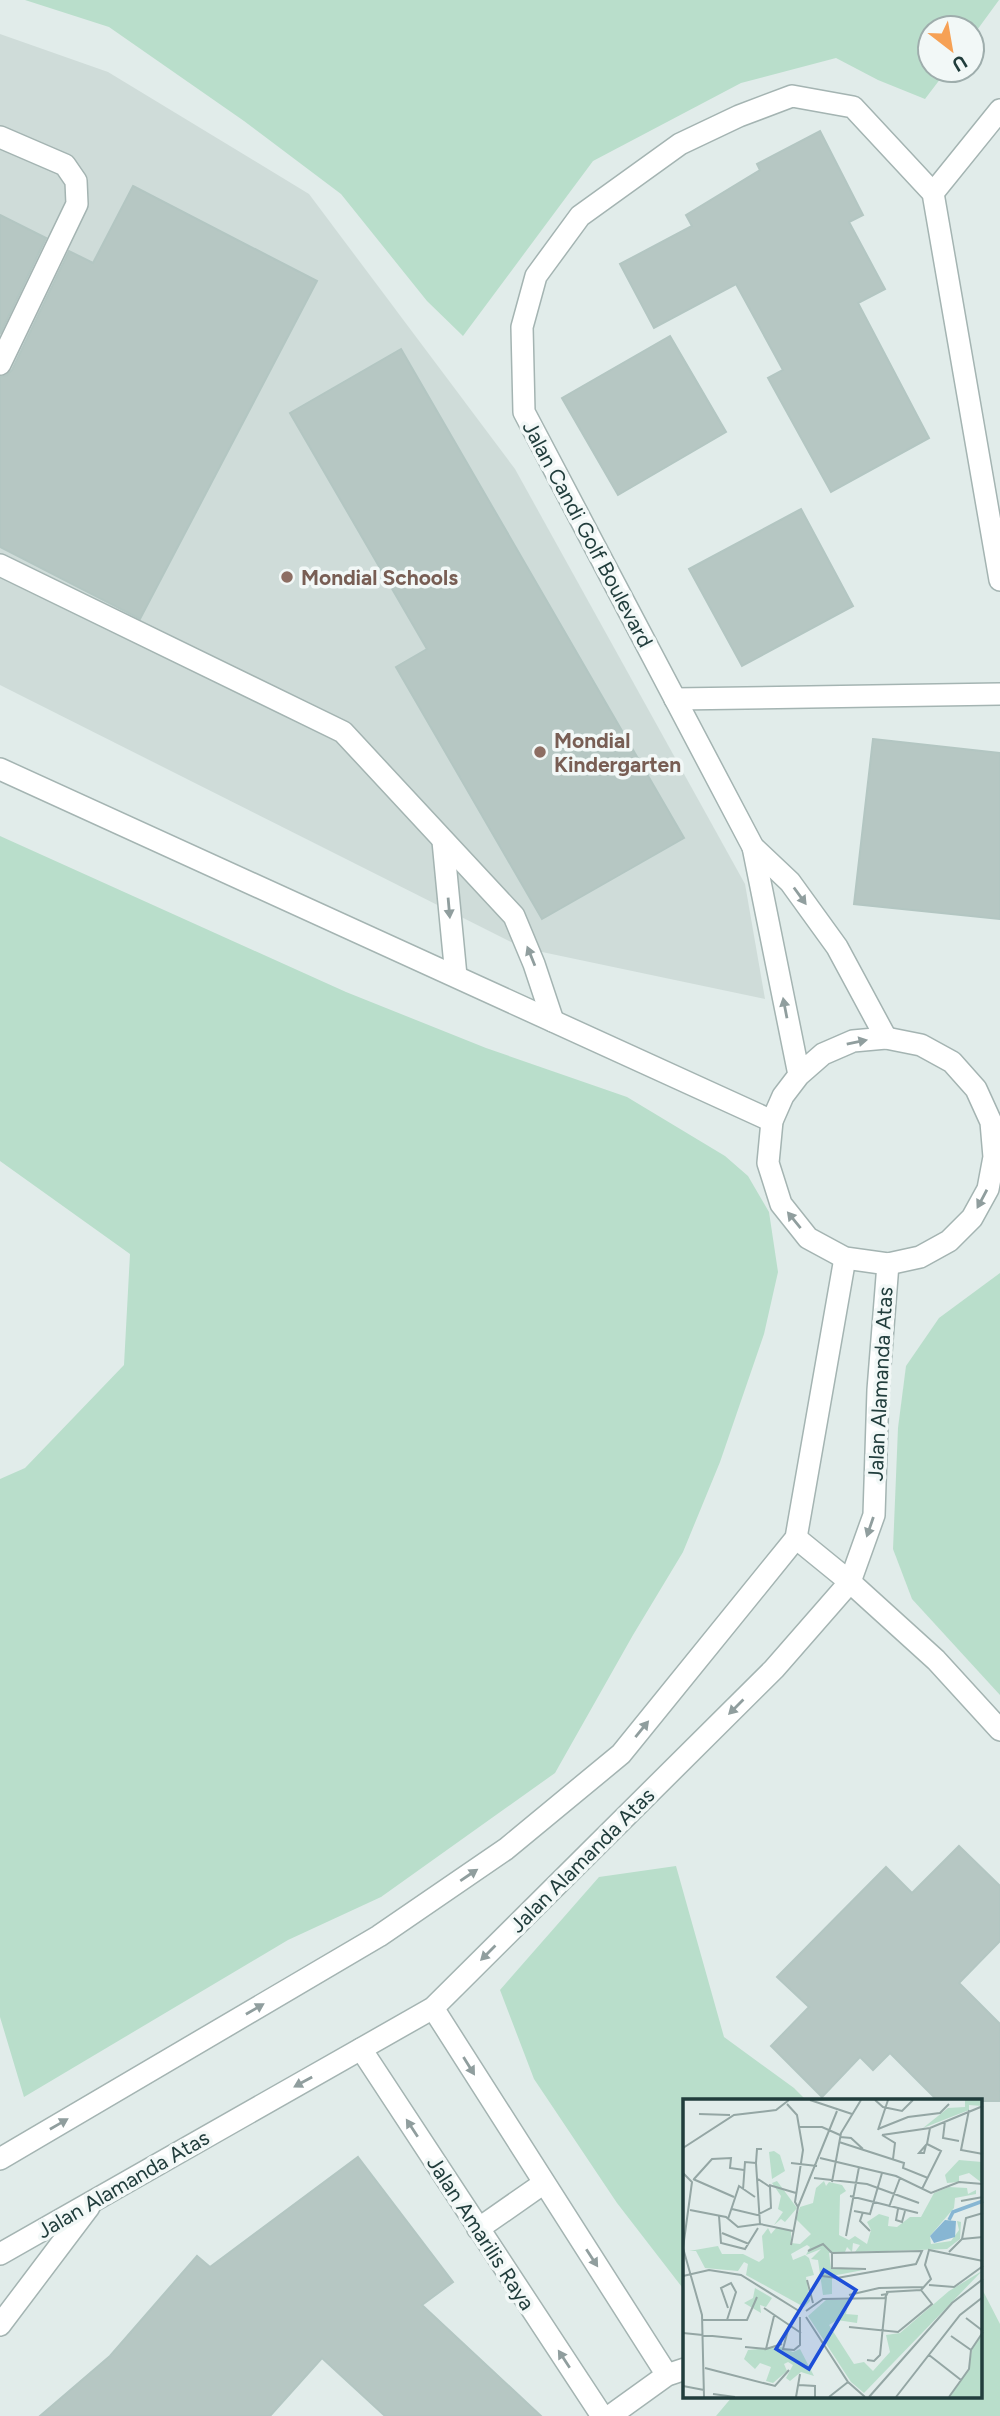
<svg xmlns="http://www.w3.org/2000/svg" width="1000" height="2416" font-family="Figtree,sans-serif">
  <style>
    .built { fill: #cfdcd9 }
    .green { fill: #b9decb }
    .building { fill: #b6c7c3; stroke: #b3c6c2; stroke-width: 2 }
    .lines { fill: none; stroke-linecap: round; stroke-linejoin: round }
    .minor-casing { stroke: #a4b4b2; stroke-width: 24 }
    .minor { stroke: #fff; stroke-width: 21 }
    .oneway { fill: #909e9e }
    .education-dot { fill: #8d6e63; stroke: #f2f8f7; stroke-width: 2.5 }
    .labels { text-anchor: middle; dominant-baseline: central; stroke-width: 7; stroke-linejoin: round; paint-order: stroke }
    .street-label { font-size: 21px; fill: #213d3c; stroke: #f2f8f7 }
    .education-label { font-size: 21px; font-weight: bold; fill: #785e54; stroke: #f2f8f7; text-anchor: start }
    .inset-river { fill: none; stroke: #87b6d3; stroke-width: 3.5 }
    .inset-road { fill: none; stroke: #94a6a4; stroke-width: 2 }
    .view { fill: #1d4ed8; fill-opacity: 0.15; stroke: #1d4ed8; stroke-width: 3.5 }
    .inset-edge { fill: none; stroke: #213d3c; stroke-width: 3.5 }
  </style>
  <rect width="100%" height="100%" fill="#e1ecea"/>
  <!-- built -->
  <path class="built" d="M 0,34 L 108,72 L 309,194 L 515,469 L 745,884 L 765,999 L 523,948 L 0,685 Z"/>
  <!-- green -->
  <g class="green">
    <path d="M 25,0 L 999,0 L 972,37 L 972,28 L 930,28 L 930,70 L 947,70 L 925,99 L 878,80 L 836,58 L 741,83 L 593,161 L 463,336 L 427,301 L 341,194 L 244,121 L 109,27 Z"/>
    <path d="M 0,836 L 346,992 L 486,1048 L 627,1097 L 725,1156 L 748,1176 L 769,1212 L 778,1272 L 764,1334 L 720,1462 L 683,1552 L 633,1635 L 555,1773 L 381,1897 L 288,1940 L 24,2097 L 0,2017 L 0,1479 L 25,1468 L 124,1365 L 130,1254 L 0,1161 Z"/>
    <path d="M 1000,1273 L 1000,1695 L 912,1599 L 893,1549 L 898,1428 L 906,1366 L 939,1318 Z"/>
    <path d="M 676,1866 L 724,2037 L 794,2088 L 807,2101 L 685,2101 L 685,2291 L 617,2203 L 534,2079 L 500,1990 L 599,1877 Z"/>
    <path d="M 981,2281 L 982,2289 L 1000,2324 L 1000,2416 L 716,2416 L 732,2397 L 981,2397 Z"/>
  </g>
  <!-- building -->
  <g class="building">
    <path d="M 820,131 L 863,215 L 849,222 L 885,289 L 858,303 L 929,438 L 831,492 L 768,378 L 783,370 L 736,284 L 654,328 L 620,264 L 692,226 L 686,215 L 760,170 L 757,164 Z"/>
    <path d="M 133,186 L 317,281 L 140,619 L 0,547 L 0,377 L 7,375 L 12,370 L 69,251 L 93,263 Z"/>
    <path d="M 0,215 L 46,238 L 0,334 Z"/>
    <path d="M 670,336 L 726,432 L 618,495 L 562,398 Z"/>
    <path d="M 401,349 L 684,838 L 542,919 L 396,667 L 427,649 L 290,413 Z"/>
    <path d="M 801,509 L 853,606 L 742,666 L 689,569 Z"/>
    <path d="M 873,739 L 1000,753 L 1000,919 L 854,904 Z"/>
    <path d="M 959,1846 L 1000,1886 L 1000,1941 L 959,1983 L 1000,2024 L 1000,2101 L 938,2101 L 890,2053 L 873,2070 L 860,2057 L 822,2097 L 771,2046 L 809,2007 L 777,1977 L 886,1867 L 912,1893 Z"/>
    <path d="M 358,2157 L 453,2282 L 422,2305 L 541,2416 L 385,2416 L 322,2358 L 270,2416 L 40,2416 L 110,2356 L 197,2256 L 210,2267 Z"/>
  </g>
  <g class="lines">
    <!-- minor casing -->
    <g class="minor-casing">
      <g id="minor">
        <path d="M 0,137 L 65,165 L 76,181 L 77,204 L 0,364"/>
        <path d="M 933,193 L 1000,110"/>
        <path d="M 0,565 L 343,732 L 514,916 L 534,964 L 553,1021"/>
        <path d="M 675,699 L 1000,694"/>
        <path d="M 0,769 L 772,1121"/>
        <path d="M 443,841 L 456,976"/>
        <path d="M 753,847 L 799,1075 L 783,1096 L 772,1121 L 768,1163 L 781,1204 L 808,1238 L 845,1258 L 888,1264 L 920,1257 L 949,1241 L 972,1218 L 988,1189 L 994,1157 L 991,1122 L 976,1089 L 952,1062 L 921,1045 L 886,1038 L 853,1041 L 823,1054 L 799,1075"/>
        <path d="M 886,1038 L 837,947 L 790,882 L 753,847 L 524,412 L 522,327 L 536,276 L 580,216 L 680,144 L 739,116 L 792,96 L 853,107 L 933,193 L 1000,580"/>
        <path d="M 796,1538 L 850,1582 L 936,1660 L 1000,1730"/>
        <path d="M 433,2008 L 667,2375"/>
        <path d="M 361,2049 L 602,2416"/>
        <path d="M 0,2159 L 379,1936 L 506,1849 L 621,1754 L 796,1538 L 845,1258"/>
        <path d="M 478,2229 L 544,2183"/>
        <path d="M 0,2254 L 433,2008 L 774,1669 L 850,1582 L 874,1515 L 878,1390 L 888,1264"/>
        <path d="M 0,2325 L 89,2207"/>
        <path d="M 610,2416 L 667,2375 L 685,2369"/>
      </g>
    </g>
    <!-- minor -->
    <use href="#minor" class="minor"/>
  </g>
  <!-- one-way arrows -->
  <defs><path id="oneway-solid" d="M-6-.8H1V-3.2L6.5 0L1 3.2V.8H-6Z" transform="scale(1.75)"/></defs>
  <g class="oneway">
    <use href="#oneway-solid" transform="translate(800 896) rotate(54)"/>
    <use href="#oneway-solid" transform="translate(449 908) rotate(85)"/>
    <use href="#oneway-solid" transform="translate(531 956) rotate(-112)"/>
    <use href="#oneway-solid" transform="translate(785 1008) rotate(-101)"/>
    <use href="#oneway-solid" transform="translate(857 1042) rotate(-12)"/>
    <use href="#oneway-solid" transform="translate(982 1199) rotate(118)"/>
    <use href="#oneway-solid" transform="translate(794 1220) rotate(-129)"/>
    <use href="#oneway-solid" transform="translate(870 1527) rotate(109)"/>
    <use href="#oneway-solid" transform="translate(736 1707) rotate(135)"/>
    <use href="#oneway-solid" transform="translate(642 1729) rotate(-51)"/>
    <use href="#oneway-solid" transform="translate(469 1875) rotate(-34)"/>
    <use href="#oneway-solid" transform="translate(488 1953) rotate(135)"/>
    <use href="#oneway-solid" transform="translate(255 2009) rotate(-30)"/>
    <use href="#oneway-solid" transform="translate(469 2066) rotate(58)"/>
    <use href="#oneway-solid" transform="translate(303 2082) rotate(151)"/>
    <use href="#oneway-solid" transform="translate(59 2124) rotate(-30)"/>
    <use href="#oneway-solid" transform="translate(412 2128) rotate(-123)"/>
    <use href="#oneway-solid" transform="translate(592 2258) rotate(57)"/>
    <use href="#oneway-solid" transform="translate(564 2359) rotate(-123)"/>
  </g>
  <!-- markers -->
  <g class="education-dot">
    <circle cx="287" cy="577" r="7"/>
    <circle cx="540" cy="752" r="7"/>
  </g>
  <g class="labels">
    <!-- street labels -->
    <g class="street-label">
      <text transform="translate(588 534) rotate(62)">Jalan Candi Golf Boulevard</text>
      <text transform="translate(880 1384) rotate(-87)">Jalan Alamanda Atas</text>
      <text transform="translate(582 1860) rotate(-45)">Jalan Alamanda Atas</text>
      <text transform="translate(123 2184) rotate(-30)">Jalan Alamanda Atas</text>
      <text transform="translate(481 2233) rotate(57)">Jalan Amarilis Raya</text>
    </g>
    <!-- education labels -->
    <g class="education-label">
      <text x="301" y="577">Mondial Schools</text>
      <text x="554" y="740">Mondial<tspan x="554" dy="24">Kindergarten</tspan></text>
    </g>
  </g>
  <!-- overview -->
  <g transform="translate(683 2099)">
    <rect width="299" height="299" fill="#e1ecea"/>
    <path d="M 282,1 L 299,1 L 299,7 L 286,6 L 286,11 L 240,29 L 265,9 L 282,8 ZM 91,52 L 97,56 L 102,72 L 89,80 L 86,53 ZM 276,61 L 299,63 L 299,84 L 286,74 L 276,77 L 276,83 L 264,84 L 262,76 ZM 94,82 L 114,109 L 102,123 L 98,120 L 91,126 L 100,113 L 95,110 L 98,97 L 89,84 ZM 141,82 L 143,87 L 146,83 L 159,86 L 163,92 L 157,96 L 156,136 L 166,141 L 172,137 L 184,145 L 188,131 L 184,123 L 196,115 L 206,118 L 205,127 L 214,128 L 227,118 L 238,118 L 251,94 L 266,88 L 284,89 L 285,95 L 293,91 L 293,95 L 272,99 L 271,109 L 247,137 L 248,145 L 268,142 L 276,131 L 274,122 L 278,123 L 277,140 L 264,150 L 172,153 L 177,146 L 170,144 L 169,153 L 164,148 L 162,153 L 146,154 L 148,169 L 180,171 L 149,177 L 149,195 L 140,196 L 135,161 L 128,160 L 138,150 L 123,156 L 127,148 L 124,146 L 108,155 L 110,161 L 122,156 L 126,159 L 131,176 L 123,178 L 127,202 L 121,208 L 63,176 L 65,165 L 61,163 L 55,172 L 22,169 L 13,152 L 6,152 L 35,147 L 39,155 L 60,155 L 76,163 L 81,159 L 79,137 L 85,129 L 88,135 L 94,128 L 108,132 L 108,144 L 117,145 L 128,135 L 113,120 L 117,108 L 130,104 L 133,89 ZM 299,172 L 181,294 L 168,283 L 125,217 L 143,201 L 166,201 L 163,215 L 175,216 L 174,224 L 154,221 L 146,226 L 171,265 L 181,263 L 190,272 L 207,253 L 203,236 L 217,234 L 266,192 ZM 72,189 L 89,199 L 83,208 L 77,206 L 78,214 L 61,204 L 70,199 ZM 299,234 L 299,298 L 267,298 L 286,270 L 289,251 ZM 98,248 L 110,253 L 117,250 L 131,277 L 118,273 L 107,282 L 103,279 L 110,266 L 105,263 L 101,265 L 104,272 L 90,284 L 83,282 L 88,268 L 77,264 L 72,270 L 61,260 L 65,251 Z" fill="#b9decb"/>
    <path d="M 262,121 L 273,122 L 272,138 L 251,144 L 247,137 Z" fill="#87b6d3"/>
    <path class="inset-river" d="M 266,121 L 270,113 L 300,102"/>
    <path class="inset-road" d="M 127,1 L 169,15M 192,1 L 200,8 L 219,12 L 230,1M 104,5 L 114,16 L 120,51 L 112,103 L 115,108M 286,11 L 278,51 L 300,55M 16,15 L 47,16M 262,22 L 260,39 L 276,42M 116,28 L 139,28 L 157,36M 195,30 L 225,18 L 257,14 L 266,5M 195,31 L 205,1M 199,36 L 247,29 L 300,7M 199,36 L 212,44 L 210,60M 157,38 L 168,39 L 180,50M 156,43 L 221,64 L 220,69 L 245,79M 243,46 L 236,54 L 241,54 L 243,46 L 244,45 L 247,29M 0,49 L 51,16 L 93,11 L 106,1M 137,59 L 213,77 L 248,94 L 276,83 L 300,85M 108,64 L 134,67M 0,74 L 9,83 L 0,149 L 19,216 L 21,298M 131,79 L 184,85 L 236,104M 10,80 L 51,98M 11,80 L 29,60 L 48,59 L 47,69 L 61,71M 149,83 L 158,34 L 178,1M 86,86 L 113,94M 239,90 L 258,52 L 244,45M 60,91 L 62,63 L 73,64M 167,97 L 235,114M 278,102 L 300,98M 206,108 L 217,79M 49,110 L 74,116 L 88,109 L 87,88 L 75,80M 215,110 L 213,121 L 219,123 L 222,112M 7,111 L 43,118 L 55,128 L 77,125 L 110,132M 171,112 L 187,115 L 199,74M 180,113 L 177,122 L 187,132M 36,117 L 38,144 L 62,150 L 75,129M 45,120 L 56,87 L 72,98M 77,125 L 73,64 L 74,50 L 79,50M 39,134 L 66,145M 163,137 L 176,68M 279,140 L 300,138M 108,146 L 115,108 L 154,12M 125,152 L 140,145 L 149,154M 266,153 L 279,140 L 283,119 L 300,114M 149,154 L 149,169 L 183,170M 0,177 L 26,171 L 58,176 L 116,212M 139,177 L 154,179 L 233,165 L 239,152 L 149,154M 124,181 L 130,204M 246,186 L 271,188 L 300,167M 238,191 L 248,180 L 242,166 L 246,151 L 300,162M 203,193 L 238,191M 166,196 L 196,189 L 241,188M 81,209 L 118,234M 123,212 L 140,200 L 202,199 L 204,195 L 198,196M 91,217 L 83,250 L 99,245M 123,218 L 165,283 L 182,298M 283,219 L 300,232M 19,221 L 64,221 L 74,198M 44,221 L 53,193 L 48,184 L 38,189 L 45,209M 106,227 L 100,250 L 111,251 L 117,246 L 117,218M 166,228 L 215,233 L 249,205 L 238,191M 0,234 L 59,240M 268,237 L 288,251M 62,248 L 83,250M 246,256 L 278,281M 184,261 L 191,262 L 197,256 L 203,198M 22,269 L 92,287 L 106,271M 116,286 L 132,287 L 132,298M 0,287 L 21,291M 30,295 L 52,298M 113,298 L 117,275M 146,298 L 165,283M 186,298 L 269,204 L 300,180M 213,298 L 277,216 L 300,198M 266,298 L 286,270 L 288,251 L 300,233"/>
    <path class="view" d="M 141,171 L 173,191 L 126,270 L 93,250 Z"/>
    <rect width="299" height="299" class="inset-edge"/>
  </g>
  <!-- north arrow -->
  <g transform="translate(951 49) rotate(149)"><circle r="33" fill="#f2f8f7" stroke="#9eadac" stroke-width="2"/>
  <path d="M0-5L12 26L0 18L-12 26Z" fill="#f6a155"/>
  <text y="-10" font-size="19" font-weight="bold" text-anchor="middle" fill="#213d3c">U</text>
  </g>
</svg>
